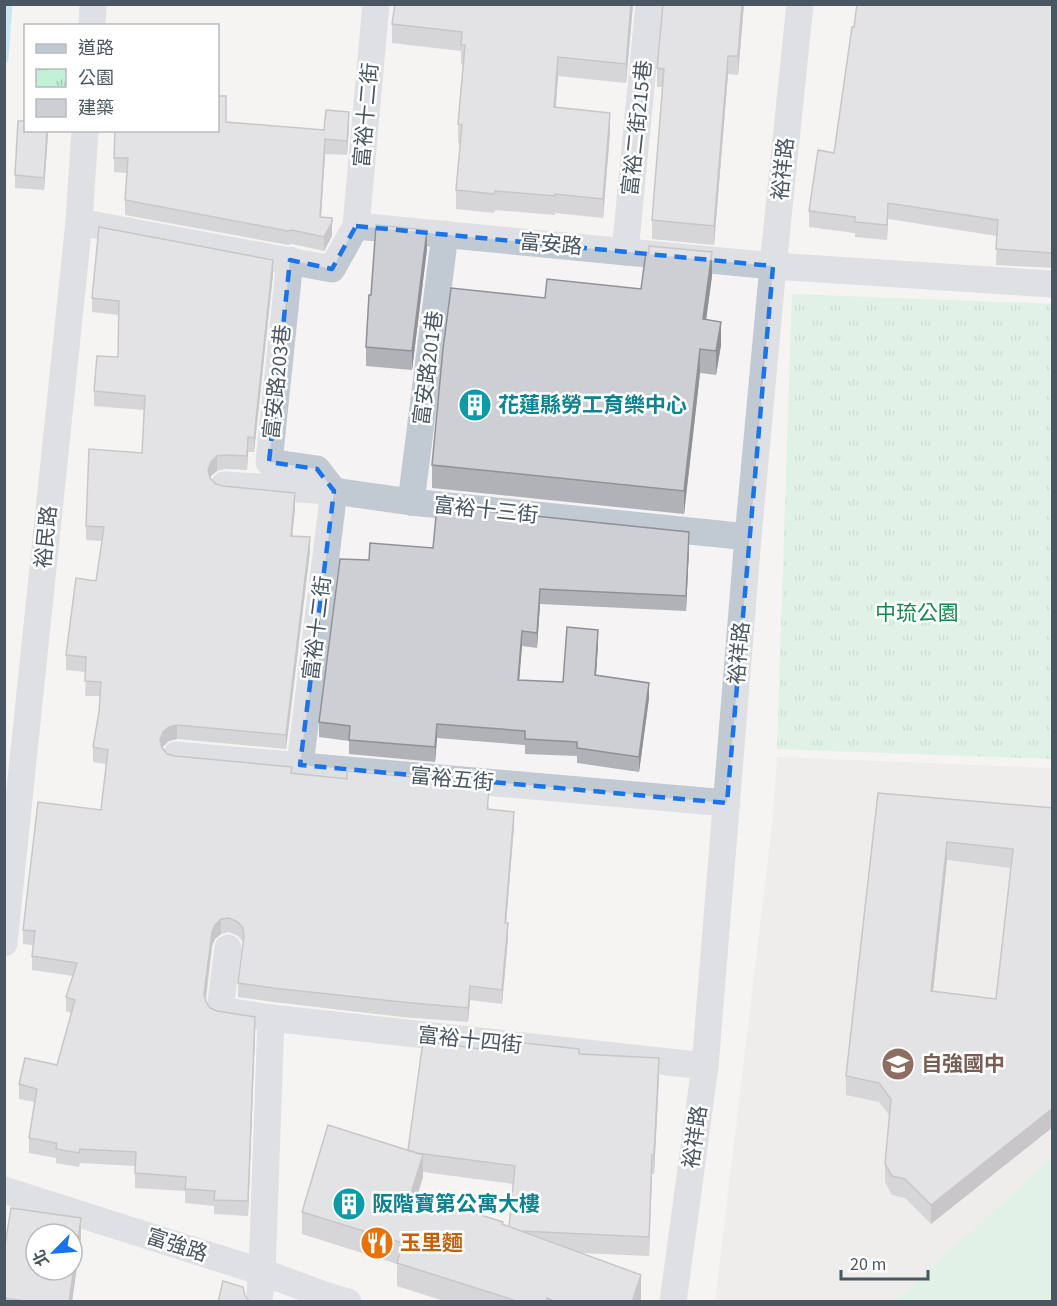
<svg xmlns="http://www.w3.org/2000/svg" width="1057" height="1306" font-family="'Source Sans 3','Noto Sans TC',sans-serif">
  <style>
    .education { fill: #e6e4e5 }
    .green { fill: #c3f1d5 }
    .park { fill: url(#park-tufts) }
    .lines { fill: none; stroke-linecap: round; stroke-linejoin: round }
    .stream { stroke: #90daee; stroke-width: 9 }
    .minor { stroke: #c1cad2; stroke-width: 27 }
    .wall { fill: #b0b2b7; fill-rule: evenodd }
    .shaded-wall { fill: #909195 }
    .building { fill: #cdcfd5; stroke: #909195; stroke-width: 1.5; fill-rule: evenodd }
    .marked { fill: none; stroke: #1a73e8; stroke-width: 4.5; stroke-dasharray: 12 8; stroke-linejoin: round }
    .labels { text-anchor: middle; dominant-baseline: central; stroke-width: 5; stroke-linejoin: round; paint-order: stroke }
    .street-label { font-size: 21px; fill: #4a5661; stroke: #fff }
    .culture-label { font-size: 21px; font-weight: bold; fill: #0d838f; stroke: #fff; text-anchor: start }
    .park-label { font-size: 21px; fill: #17864f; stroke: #fff }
    .education-label { font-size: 21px; font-weight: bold; fill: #785e54; stroke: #fff; text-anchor: start }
    .food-label { font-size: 21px; font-weight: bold; fill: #c56008; stroke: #fff; text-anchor: start }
  </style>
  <defs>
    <pattern id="park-tufts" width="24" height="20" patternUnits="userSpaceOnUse" patternTransform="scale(1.5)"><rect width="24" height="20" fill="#c3f1d5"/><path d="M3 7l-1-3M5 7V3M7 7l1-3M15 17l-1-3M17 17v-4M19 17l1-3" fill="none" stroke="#a0c6b0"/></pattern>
  </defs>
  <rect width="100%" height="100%" fill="#f5f3f3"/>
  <!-- education -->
  <path class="education" d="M 777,757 L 1052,768 L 1052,1301 L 715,1302 L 772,826 Z"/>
  <!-- green -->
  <path class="green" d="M 1052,1158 L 1052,1301 L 896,1301 Z"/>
  <!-- park -->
  <path class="park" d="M 792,294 L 1052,304 L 1052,759 L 777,749 Z"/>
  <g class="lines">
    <!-- stream -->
    <path class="stream" d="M 4,59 L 8,4"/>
    <!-- minor -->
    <g class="minor">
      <path d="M 92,26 L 93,4"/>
      <path d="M 79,222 L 332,269 L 356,226 L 773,266 L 1052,284"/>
      <path d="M 356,226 L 376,4"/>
      <path d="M 625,252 L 649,4"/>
      <path d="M 290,260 L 269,462 L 317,469 L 334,491 L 300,765"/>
      <path d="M 224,485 L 334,491 L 411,502 L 748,537"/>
      <path d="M 411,502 L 445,234"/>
      <path d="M 176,755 L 727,803"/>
      <path d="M 4,943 L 79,222 L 85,130"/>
      <path d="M 228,948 L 220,1010 L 271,1018 L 705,1066"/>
      <path d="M 4,1190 L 262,1272 L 330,1297 L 348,1302"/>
      <path d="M 259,1302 L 262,1272 L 271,1018"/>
      <path d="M 673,1302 L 705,1066 L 748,537 L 773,266 L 800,4"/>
    </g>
  </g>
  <!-- wall -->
  <g class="wall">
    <path d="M 633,4 L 626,83 L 558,76 L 556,107 L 610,132 L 603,218 L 555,213 L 555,215 L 495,210 L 494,213 L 456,209 L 456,190 L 460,144 L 458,143 L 458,124 L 463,64 L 461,64 L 461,51 L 392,43 L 392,24 Z"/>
    <path d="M 663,4 L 744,4 L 738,75 L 728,74 L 714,245 L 652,239 L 652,220 L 663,87 L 657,87 L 657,68 Z"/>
    <path d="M 1053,4 L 1053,268 L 996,265 L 997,236 L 888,219 L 887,240 L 855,237 L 855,233 L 809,227 L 809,211 L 834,153 Z"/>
    <path d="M 226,122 L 324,130 L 349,126 L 347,155 L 325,154 L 321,218 L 332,232 L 332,236 L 324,251 L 292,244 L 288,245 L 125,215 L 125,200 L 127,173 L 114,172 L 114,158 Z"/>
    <path d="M 48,130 L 44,190 L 15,188 L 15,175 Z"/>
    <path d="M 427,249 L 412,370 L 366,366 L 366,347 L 371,295 Z"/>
    <path d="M 273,274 L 254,452 L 248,452 L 247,470 L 225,469 L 217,471 L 211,476 L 210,478 L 216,484 L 295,508 L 292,536 L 310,551 L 286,749 L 177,739 L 169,741 L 162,748 L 167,754 L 175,756 L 292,773 L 347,779 L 455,788 L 489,806 L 489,809 L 514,826 L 506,923 L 508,937 L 502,1004 L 470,1000 L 468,1022 L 402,1017 L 273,1002 L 238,997 L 238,983 L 243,942 L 238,936 L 229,932 L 221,934 L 215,939 L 212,946 L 206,1002 L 210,1008 L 255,1031 L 248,1216 L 214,1214 L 214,1206 L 185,1203 L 185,1191 L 135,1188 L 135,1166 L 80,1163 L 79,1167 L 56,1163 L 56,1158 L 29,1153 L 29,1138 L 34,1102 L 19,1099 L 19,1084 L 57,1065 L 71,1013 L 66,1011 L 66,997 L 73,976 L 32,970 L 32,956 L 33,945 L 23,944 L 23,930 L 101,810 L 106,764 L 93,762 L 93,747 L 99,712 L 100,696 L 85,696 L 86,672 L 66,670 L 66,655 L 96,581 L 102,541 L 86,540 L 86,526 L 142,453 L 144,410 L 94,406 L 94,391 L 118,357 L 119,315 L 92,312 L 92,298 Z"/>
    <path d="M 712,276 L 706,319 L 721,345 L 716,375 L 700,373 L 684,514 L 432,488 L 432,465 L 545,298 L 641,289 Z"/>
    <path d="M 689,547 L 686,611 L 540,604 L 537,648 L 522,646 L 519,680 L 563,682 L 598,645 L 596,675 L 649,698 L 639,772 L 577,763 L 577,756 L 525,754 L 525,745 L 437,738 L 435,762 L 349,754 L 349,741 L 319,737 L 319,722 L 369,560 L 433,548 Z"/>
    <path d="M 878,793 L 1053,808 L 931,1224 L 905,1198 L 892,1195 L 885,1182 L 885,1164 L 890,1116 L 879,1102 L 846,1095 L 846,1076 ZM 947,860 L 1011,868 L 996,999 L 933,991 Z"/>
    <path d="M 515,1054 L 579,1054 L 659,1077 L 654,1174 L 652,1174 L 649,1256 L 580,1253 L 641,1298 L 640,1302 L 447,1302 L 397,1286 L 397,1264 L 302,1234 L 302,1212 L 408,1150 ZM 423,1172 L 513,1184 L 509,1227 L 417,1195 L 423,1177 Z"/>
    <path d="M 81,1237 L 72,1302 L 4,1302 L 4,1251 Z"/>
  </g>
  <!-- shaded-wall -->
  <g class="shaded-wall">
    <path d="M 631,4 L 633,4 L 626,83 L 626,64 Z"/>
    <path d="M 742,4 L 744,4 L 738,75 L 738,56 Z"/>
    <path d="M 728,56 L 728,74 L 714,245 L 714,226 Z"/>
    <path d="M 558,57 L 558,76 L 554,126 L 554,107 Z"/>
    <path d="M 349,112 L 349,126 L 347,155 L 347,141 Z"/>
    <path d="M 610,113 L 610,132 L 603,218 L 603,199 Z"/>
    <path d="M 47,130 L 48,136 L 44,190 L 44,178 Z"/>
    <path d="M 325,139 L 325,154 L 320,232 L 320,217 Z"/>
    <path d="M 888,203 L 888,219 L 887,240 L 887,225 Z"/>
    <path d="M 332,218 L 332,236 L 324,251 L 324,237 Z"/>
    <path d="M 427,230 L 427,249 L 412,370 L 412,351 Z"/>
    <path d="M 712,252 L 712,276 L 703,343 L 703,319 Z"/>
    <path d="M 273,260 L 273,274 L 254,452 L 254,438 Z"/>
    <path d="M 721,322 L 721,345 L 716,375 L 716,351 Z"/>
    <path d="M 700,349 L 700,373 L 684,514 L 684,491 Z"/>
    <path d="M 248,437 L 248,452 L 247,470 L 247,456 Z"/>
    <path d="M 217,456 L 217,471 L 211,476 L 208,485 L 208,470 L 211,462 Z"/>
    <path d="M 295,493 L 295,508 L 291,550 L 291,536 Z"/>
    <path d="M 689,532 L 689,547 L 686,611 L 686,596 Z"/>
    <path d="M 310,537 L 310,551 L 286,749 L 286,735 Z"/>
    <path d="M 540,589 L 540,604 L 537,648 L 537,633 Z"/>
    <path d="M 598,630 L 598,645 L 595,690 L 595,675 Z"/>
    <path d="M 522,631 L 522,646 L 518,695 L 518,680 Z"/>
    <path d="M 649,683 L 649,698 L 639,772 L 639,757 Z"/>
    <path d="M 437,724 L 437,738 L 435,762 L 435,747 Z"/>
    <path d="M 177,725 L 177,739 L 169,741 L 163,746 L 160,754 L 160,740 L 163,732 L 169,727 Z"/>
    <path d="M 514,812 L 514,826 L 505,937 L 505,923 Z"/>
    <path d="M 947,842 L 947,860 L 931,1010 L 931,991 Z"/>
    <path d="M 221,919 L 221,934 L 215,939 L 212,946 L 204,1008 L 204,994 L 212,932 L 215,925 Z"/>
    <path d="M 508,923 L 508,937 L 502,1004 L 502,990 Z"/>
    <path d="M 470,986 L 470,1000 L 468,1022 L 468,1008 Z"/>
    <path d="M 255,1017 L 255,1031 L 248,1216 L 248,1201 Z"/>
    <path d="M 659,1058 L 659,1077 L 654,1174 L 654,1155 Z"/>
    <path d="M 1053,1108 L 1053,1127 L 931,1224 L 931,1205 Z"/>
    <path d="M 423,1155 L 423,1177 L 411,1216 L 411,1193 Z"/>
    <path d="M 652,1155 L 652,1174 L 649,1256 L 649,1237 Z"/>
    <path d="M 81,1218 L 81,1237 L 72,1302 L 69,1302 Z"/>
    <path d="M 641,1275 L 641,1298 L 640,1302 L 632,1302 Z"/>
  </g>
  <!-- building -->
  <g class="building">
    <path d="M 395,4 L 631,4 L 626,64 L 558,57 L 554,107 L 610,113 L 603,199 L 555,194 L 555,196 L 495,191 L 494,194 L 456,190 L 462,125 L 458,124 L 465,45 L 461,45 L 462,32 L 392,24 Z"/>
    <path d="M 663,4 L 742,4 L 738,56 L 728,56 L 714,226 L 652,220 L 664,69 L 657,68 Z"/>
    <path d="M 857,4 L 1053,4 L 1053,253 L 996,249 L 998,220 L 888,203 L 887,225 L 855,222 L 855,217 L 809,211 L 818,150 L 834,153 L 852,27 L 854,27 Z"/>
    <path d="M 218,96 L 226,96 L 226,122 L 324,130 L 326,110 L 349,112 L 347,141 L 325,139 L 320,217 L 332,218 L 332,222 L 324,237 L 292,230 L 288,231 L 125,200 L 128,158 L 114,158 L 115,130 L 218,130 Z"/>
    <path d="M 18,121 L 26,121 L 26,130 L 47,130 L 44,178 L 15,175 Z"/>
    <path d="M 376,225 L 427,230 L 412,351 L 366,347 L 369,295 L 371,295 Z"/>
    <path d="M 99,227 L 273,260 L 254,438 L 248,437 L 247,456 L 225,455 L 217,456 L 211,462 L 208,470 L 210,478 L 216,484 L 223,486 L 295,493 L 291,536 L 310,537 L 286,735 L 177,725 L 169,727 L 163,732 L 160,740 L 162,748 L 167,754 L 175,756 L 292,767 L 291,773 L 347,779 L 347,771 L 455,781 L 454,787 L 489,791 L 487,809 L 514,812 L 505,923 L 508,923 L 502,990 L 470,986 L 468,1008 L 402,1002 L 273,988 L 238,983 L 244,936 L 243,928 L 238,922 L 229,918 L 221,919 L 215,925 L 212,932 L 204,994 L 206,1002 L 210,1008 L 217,1011 L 255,1017 L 248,1201 L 214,1200 L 215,1191 L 185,1189 L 186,1177 L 135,1173 L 136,1152 L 80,1149 L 79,1153 L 56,1149 L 57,1143 L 29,1138 L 37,1089 L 19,1084 L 25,1058 L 57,1065 L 75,1000 L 66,997 L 77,963 L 32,956 L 35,931 L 23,930 L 38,802 L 101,810 L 108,750 L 93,747 L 99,712 L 101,682 L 85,681 L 86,657 L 66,655 L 76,578 L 96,581 L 104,527 L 86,526 L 89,449 L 142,453 L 145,396 L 94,391 L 97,356 L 118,357 L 119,301 L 92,298 Z"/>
    <path d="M 649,246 L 712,252 L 703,319 L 721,322 L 716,351 L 700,349 L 684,491 L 432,465 L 443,349 L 451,288 L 545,298 L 547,279 L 641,289 L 646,252 L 649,253 Z"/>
    <path d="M 437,506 L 689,532 L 686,596 L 540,589 L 537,633 L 522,631 L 518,680 L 563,682 L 567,627 L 598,630 L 595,675 L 649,683 L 639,757 L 577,748 L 577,742 L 525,739 L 525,731 L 437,724 L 435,747 L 349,740 L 350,726 L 319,722 L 340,559 L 369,560 L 370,543 L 433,548 Z"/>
    <path d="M 878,793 L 1053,808 L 1053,1108 L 931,1205 L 905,1179 L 892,1176 L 885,1164 L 891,1099 L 879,1083 L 846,1076 ZM 947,842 L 1013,849 L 996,999 L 931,991 Z"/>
    <path d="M 423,1041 L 515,1054 L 516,1042 L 579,1049 L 579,1054 L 659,1058 L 654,1155 L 652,1155 L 649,1237 L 520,1231 L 509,1227 L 515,1166 L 417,1153 L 408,1150 Z"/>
    <path d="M 328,1125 L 423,1155 L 411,1193 L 503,1222 L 502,1224 L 641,1275 L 632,1302 L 556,1302 L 547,1298 L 546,1302 L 520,1302 L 397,1263 L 403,1243 L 302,1212 Z"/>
    <path d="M 11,1208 L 81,1218 L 69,1302 L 30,1302 L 4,1298 L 4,1251 ZM 36,1234 L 72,1234 L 72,1270 L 36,1270 Z"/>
    <path d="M 223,1281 L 243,1287 L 245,1296 L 250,1302 L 218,1302 Z"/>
  </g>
  <!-- marked area -->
  <path d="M0 0H1057V1306H0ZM 356,226 L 773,266 L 727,803 L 300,765 L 334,491 L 317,469 L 269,462 L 290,260 L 332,269 Z" fill="#f5f3f3" fill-opacity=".55" fill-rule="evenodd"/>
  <path class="marked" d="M 356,226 L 773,266 L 727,803 L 300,765 L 334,491 L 317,469 L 269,462 L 290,260 L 332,269 Z"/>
  <!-- icons -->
  <defs>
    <g id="building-disc" transform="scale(1.725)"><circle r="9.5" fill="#0f9aa8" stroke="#fff"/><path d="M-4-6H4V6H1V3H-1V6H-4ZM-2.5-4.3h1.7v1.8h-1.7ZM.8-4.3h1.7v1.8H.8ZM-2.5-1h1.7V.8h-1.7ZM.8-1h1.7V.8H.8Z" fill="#fff"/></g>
    <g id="school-disc" transform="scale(1.725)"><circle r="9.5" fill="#8d6e63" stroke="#fff"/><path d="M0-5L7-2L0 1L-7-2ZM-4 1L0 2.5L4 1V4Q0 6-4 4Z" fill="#fff"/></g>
    <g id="restaurant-disc" transform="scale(1.725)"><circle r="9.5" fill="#e8710a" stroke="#fff"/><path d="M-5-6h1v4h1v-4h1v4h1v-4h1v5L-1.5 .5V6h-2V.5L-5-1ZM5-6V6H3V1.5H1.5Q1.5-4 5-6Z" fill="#fff"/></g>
  </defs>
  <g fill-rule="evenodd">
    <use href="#building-disc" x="475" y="405"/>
    <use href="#school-disc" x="898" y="1064"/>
    <use href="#building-disc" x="349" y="1204"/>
    <use href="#restaurant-disc" x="377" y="1243"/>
  </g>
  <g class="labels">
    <!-- street labels -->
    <g class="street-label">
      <text transform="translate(366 115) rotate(-85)">富裕十二街</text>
      <text transform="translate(637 128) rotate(-84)">富裕二街215巷</text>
      <text transform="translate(783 169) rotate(-84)">裕祥路</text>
      <text transform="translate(551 244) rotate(5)">富安路</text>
      <text transform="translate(428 368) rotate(-83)">富安路201巷</text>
      <text transform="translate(277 382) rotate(-84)">富安路203巷</text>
      <text transform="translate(486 510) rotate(6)">富裕十三街</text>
      <text transform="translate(46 537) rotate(-84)">裕民路</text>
      <text transform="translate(317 628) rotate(-83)">富裕十二街</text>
      <text transform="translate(739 653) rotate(-85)">裕祥路</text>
      <text transform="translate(452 779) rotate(5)">富裕五街</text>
      <text transform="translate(470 1040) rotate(6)">富裕十四街</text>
      <text transform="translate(695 1137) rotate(-82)">裕祥路</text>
      <text transform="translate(177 1245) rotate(18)">富強路</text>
    </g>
    <!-- culture labels -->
    <g class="culture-label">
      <text x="498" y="405">花蓮縣勞工育樂中心</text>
      <text x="372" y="1204">阪階寶第公寓大樓</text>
    </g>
    <!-- park labels -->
    <g class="park-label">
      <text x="917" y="613">中琉公園</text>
    </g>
    <!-- education labels -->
    <g class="education-label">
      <text x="921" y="1064">自強國中</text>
    </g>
    <!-- food labels -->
    <g class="food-label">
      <text x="400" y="1243">玉里麵</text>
    </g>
  </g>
  <!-- border -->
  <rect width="1057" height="1306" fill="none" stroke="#4a5661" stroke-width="12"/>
  <!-- legend -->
  <rect x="24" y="24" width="195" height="108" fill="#ffffff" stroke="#b7bbc0" stroke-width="1.5"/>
  <rect x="36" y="44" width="30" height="9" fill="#c1cad2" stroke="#b7bbc0" stroke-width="1.5"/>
  <text x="78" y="54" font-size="18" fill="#4a5661">道路</text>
  <rect x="36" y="69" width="30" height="18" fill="url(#park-tufts)" stroke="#b7bbc0" stroke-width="1.5"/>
  <text x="78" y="84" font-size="18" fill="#4a5661">公園</text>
  <rect x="36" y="99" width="30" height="18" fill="#cdcfd5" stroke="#b7bbc0" stroke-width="1.5"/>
  <text x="78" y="114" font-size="18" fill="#4a5661">建築</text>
  <!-- north arrow -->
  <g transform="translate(54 1252) rotate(245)"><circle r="28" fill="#ffffff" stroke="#b7bbc0" stroke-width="1.5"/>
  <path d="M0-4.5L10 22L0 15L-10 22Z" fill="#1a73e8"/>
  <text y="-9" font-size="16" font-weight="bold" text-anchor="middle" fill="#4a5661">北</text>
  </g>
  <!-- scale -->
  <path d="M841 1270v9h87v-9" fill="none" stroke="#4a5661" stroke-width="3"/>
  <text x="850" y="1270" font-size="18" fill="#4a5661" stroke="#ffffff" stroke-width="4.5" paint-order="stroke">20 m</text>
</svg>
